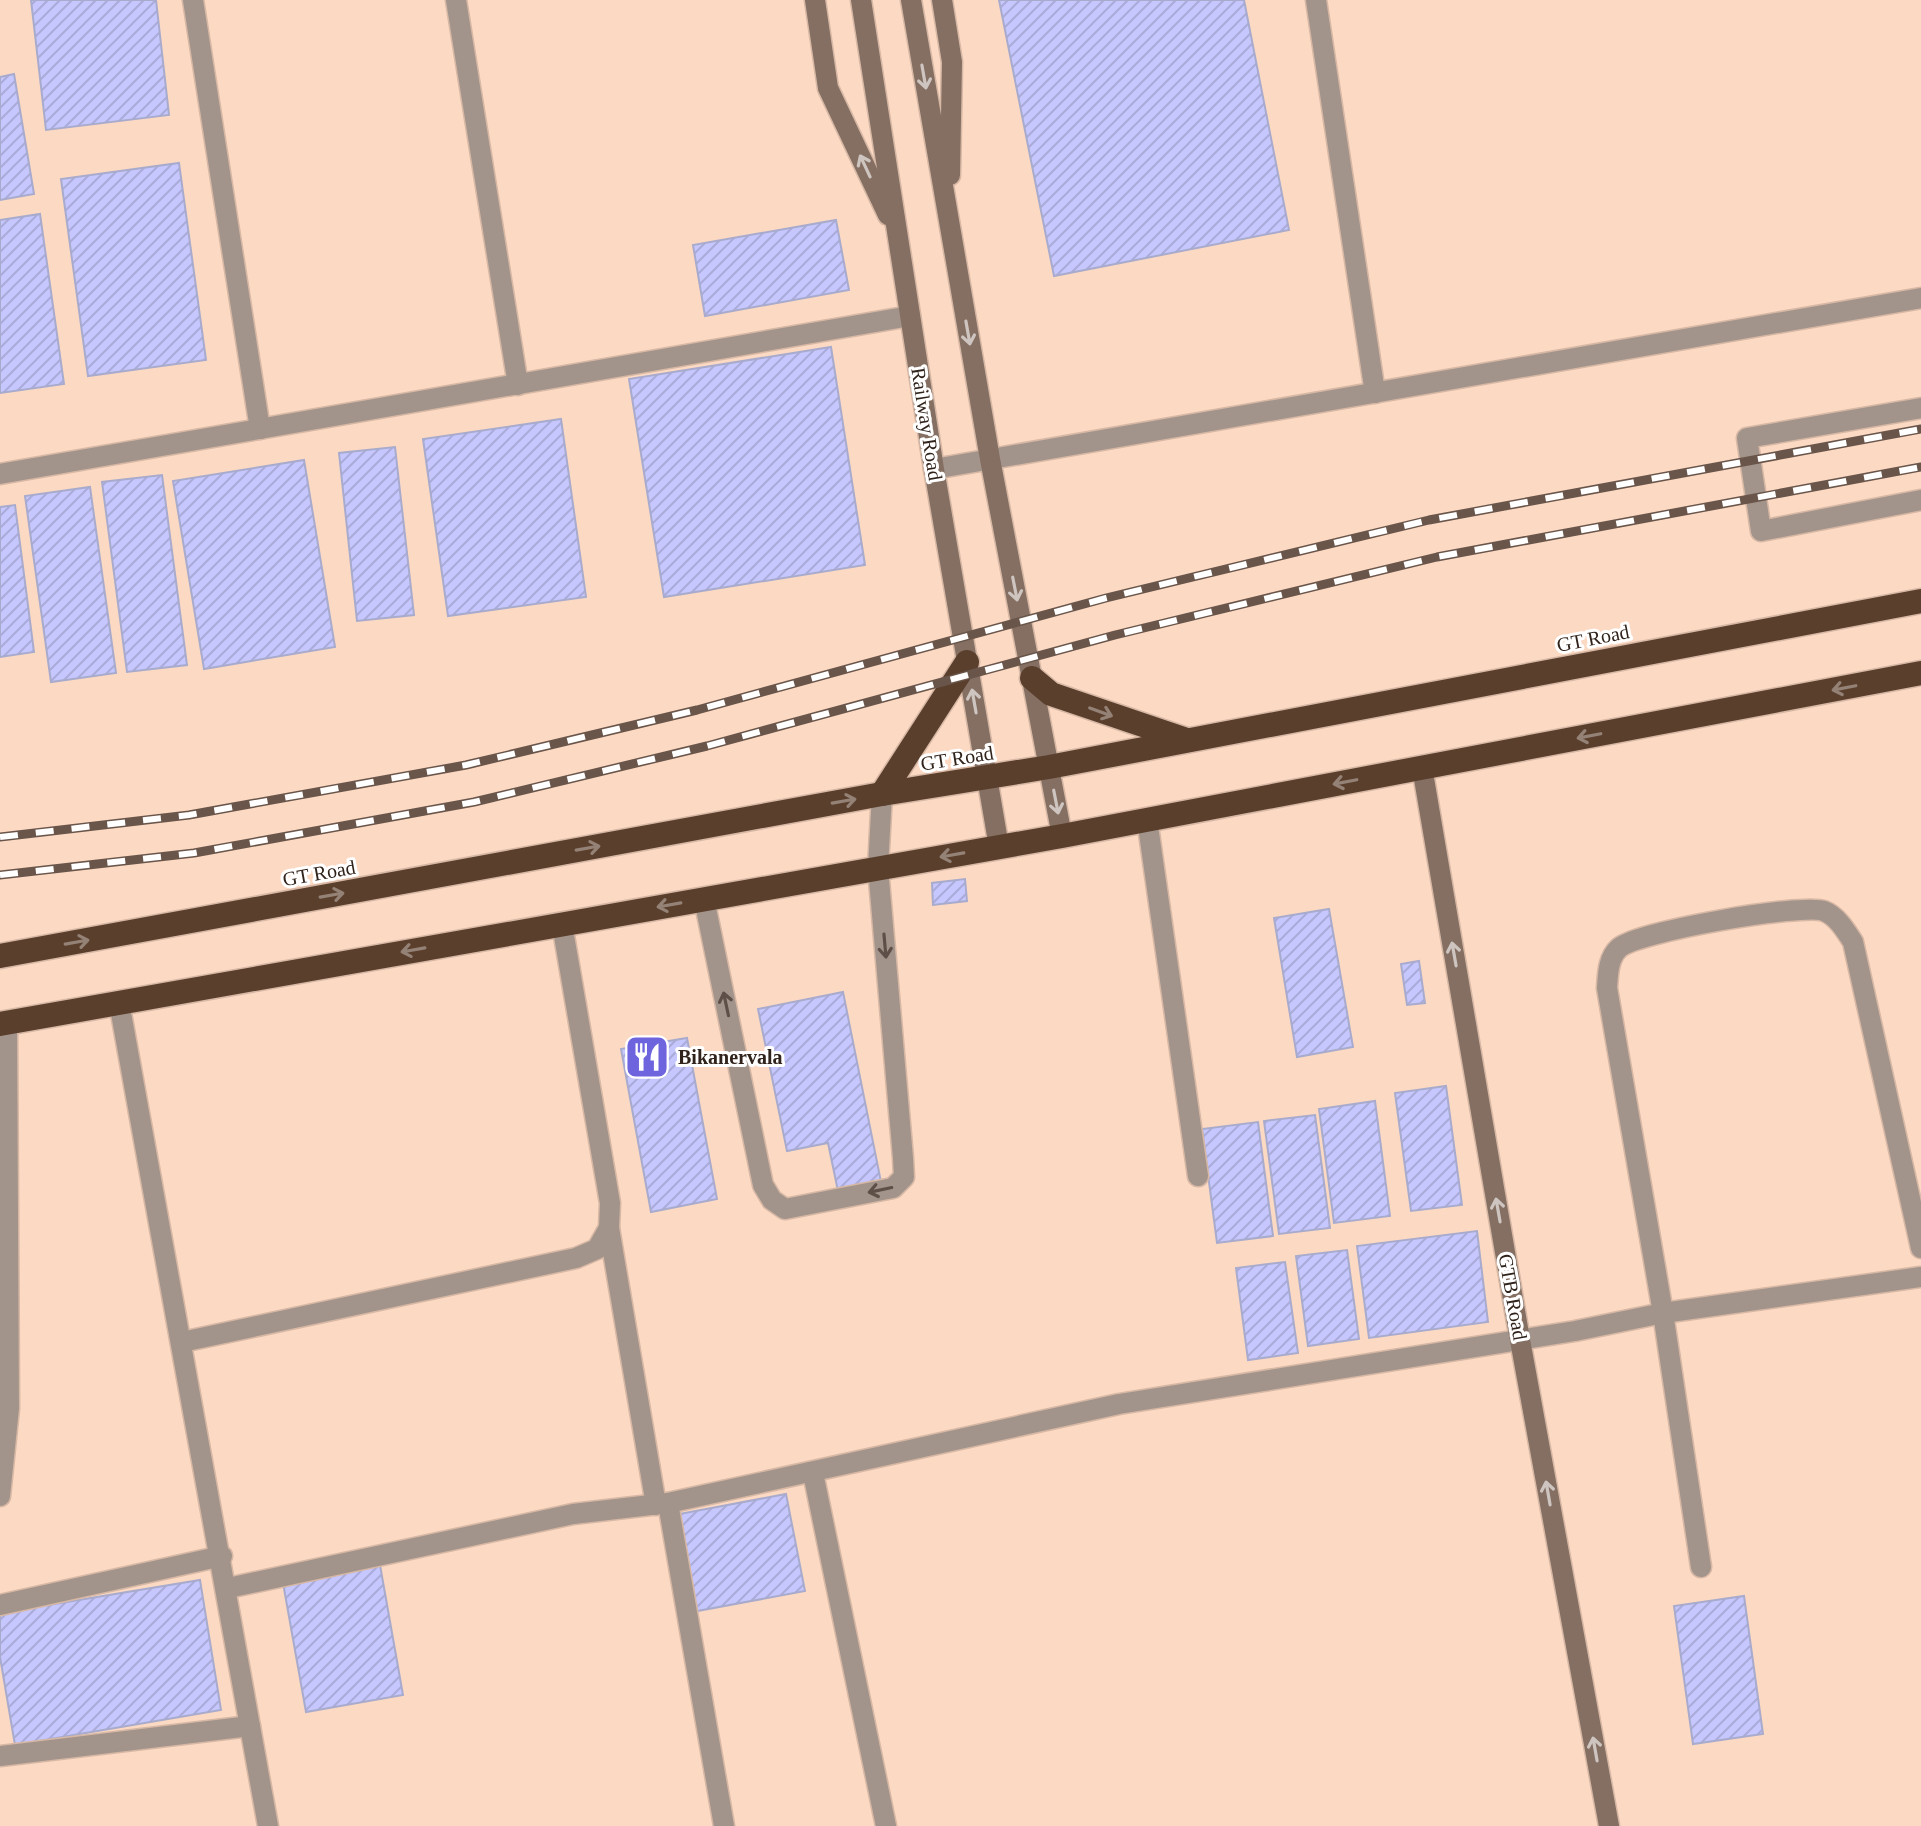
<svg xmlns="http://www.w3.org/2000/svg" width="1921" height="1826" font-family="Georgia,serif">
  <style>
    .building { fill: url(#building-hatch); stroke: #a9abcd; stroke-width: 2 }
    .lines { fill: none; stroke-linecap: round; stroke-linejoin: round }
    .lane-casing { stroke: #d7b8a5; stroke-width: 23 }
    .street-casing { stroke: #d7b8a5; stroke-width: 23 }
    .secondary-casing { stroke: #d7b8a5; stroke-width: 23 }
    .highway-casing { stroke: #d7b8a5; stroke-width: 27 }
    .lane { stroke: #a3948b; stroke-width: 20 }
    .street { stroke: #a3948b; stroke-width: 20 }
    .secondary { stroke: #846f62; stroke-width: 20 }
    .highway { stroke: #5b3f2d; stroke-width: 24 }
    .rail-casing { stroke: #69554a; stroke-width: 9 }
    .rail { stroke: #fff; stroke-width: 6; stroke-dasharray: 18; stroke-linecap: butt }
    .oneway { stroke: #cec5c0 }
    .oneway2 { stroke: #948276 }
    .oneway3 { stroke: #5e5048 }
    .labels { text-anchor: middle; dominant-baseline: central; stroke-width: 6; stroke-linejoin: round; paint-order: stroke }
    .street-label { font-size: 20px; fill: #30231b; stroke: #fff }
    .poi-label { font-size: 20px; font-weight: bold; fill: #30231b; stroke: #fff; text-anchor: start }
  </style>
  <defs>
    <pattern id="building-hatch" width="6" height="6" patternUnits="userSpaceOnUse" patternTransform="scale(2)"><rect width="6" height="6" fill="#c5c7fe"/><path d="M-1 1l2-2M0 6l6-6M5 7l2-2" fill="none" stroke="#aaabd9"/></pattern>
  </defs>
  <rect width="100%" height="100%" fill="#fcd9c3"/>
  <!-- building -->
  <g class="building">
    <path d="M 31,0 L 156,0 L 169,115 L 46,130 Z"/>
    <path d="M 999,0 L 1244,0 L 1289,230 L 1054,276 Z"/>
    <path d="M 14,74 L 34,194 L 0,200 L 0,77 Z"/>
    <path d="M 179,163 L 206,360 L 88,376 L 61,179 Z"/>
    <path d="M 40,214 L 64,384 L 0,393 L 0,220 Z"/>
    <path d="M 836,220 L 849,290 L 705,316 L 693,245 Z"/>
    <path d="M 831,347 L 865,565 L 664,597 L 629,379 Z"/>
    <path d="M 561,419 L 586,597 L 448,616 L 423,439 Z"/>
    <path d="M 395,447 L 414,615 L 357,621 L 339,453 Z"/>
    <path d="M 304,460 L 335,647 L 204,669 L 173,481 Z"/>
    <path d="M 162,475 L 187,665 L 127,672 L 102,482 Z"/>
    <path d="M 90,487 L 116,673 L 51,682 L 25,496 Z"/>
    <path d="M 15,505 L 34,652 L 0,657 L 0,507 Z"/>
    <path d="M 965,879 L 967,901 L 933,905 L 932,883 Z"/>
    <path d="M 1329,909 L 1353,1047 L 1297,1057 L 1274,918 Z"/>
    <path d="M 1419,961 L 1425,1003 L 1407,1005 L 1401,964 Z"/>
    <path d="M 843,992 L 881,1182 L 838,1191 L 828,1143 L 787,1151 L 758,1009 Z"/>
    <path d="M 687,1038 L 717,1199 L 651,1212 L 621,1049 Z"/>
    <path d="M 1446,1086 L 1462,1205 L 1411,1211 L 1395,1093 Z"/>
    <path d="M 1375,1101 L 1390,1216 L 1334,1223 L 1319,1109 Z"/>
    <path d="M 1315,1115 L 1330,1228 L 1279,1234 L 1264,1121 Z"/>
    <path d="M 1258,1122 L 1273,1236 L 1217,1243 L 1202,1129 Z"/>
    <path d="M 1477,1231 L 1488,1322 L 1369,1338 L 1357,1246 Z"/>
    <path d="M 1347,1250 L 1359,1339 L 1308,1346 L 1296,1256 Z"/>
    <path d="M 1285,1262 L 1298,1353 L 1248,1360 L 1236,1268 Z"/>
    <path d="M 786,1494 L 805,1591 L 692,1612 L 674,1515 Z"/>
    <path d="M 380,1565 L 403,1695 L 306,1712 L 283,1583 Z"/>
    <path d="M 200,1580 L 221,1710 L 15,1745 L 0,1657 L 0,1613 Z"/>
    <path d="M 1744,1596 L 1763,1734 L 1693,1744 L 1674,1606 Z"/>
  </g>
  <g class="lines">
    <!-- lane casing -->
    <g class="lane-casing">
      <g id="lane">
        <path d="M 193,0 L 260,429"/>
        <path d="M 456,0 L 518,385"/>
        <path d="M 1316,0 L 1375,393"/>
        <path d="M 1921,408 L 1747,438 L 1761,531 L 1921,500"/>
        <path d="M 934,469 L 1921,298"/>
        <path d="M 0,474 L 910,316"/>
        <path d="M 704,899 L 763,1185 L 772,1200 L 785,1209 L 893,1188 L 904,1177 L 903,1158 L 878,868 L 882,794"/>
        <path d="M 1663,1313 L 1701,1567"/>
        <path d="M 813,1473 L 886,1826"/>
        <path d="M 0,1496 L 9,1408 L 7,1022"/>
        <path d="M 668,1503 L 724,1826"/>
        <path d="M 0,1756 L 250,1726"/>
      </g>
    </g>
    <!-- street casing -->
    <g class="street-casing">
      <g id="street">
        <path d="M 1147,819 L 1198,1176"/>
        <path d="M 119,1002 L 268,1826"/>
        <path d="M 609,1228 L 656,1505"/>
        <path d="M 1663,1313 L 1607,988 C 1608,974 1608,958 1619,948 C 1636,932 1802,903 1824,911 C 1837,916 1846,931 1853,942 L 1921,1248"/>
        <path d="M 182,1342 L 576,1258 L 597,1249 L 609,1228 L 610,1203 L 562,924"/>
        <path d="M 228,1588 L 573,1514 L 668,1503 L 1119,1404 L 1575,1331 L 1663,1313 L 1921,1277"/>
        <path d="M 0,1605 L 222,1556"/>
      </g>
    </g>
    <!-- secondary casing -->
    <g class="secondary-casing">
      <g id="secondary">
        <path d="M 815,0 L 828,88 L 888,215"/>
        <path d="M 861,0 L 934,469 L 999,847"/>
        <path d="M 911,0 L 990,459 L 1062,836"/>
        <path d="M 942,0 L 952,62 L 950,175"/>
        <path d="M 1422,767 L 1520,1340 L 1609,1826"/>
      </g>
    </g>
    <!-- highway casing -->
    <g class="highway-casing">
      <g id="highway">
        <path d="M 1032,678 L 1051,694 L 1184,739"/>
        <path d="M 882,794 L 967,662"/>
        <path d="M 0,956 L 882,794 L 1049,767 L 1921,601"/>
        <path d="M 0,1024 L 1062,836 L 1921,673"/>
      </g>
    </g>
    <!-- lane -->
    <use href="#lane" class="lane"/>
    <!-- street -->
    <use href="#street" class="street"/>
    <!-- secondary -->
    <use href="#secondary" class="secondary"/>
    <!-- highway -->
    <use href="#highway" class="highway"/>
    <!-- rail casing -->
    <g class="rail-casing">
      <g id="rail">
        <path d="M 0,837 L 189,815 L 466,765 L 697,710 L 1106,598 L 1429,520 L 1921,429"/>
        <path d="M 0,875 L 194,853 L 474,802 L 707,746 L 1115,635 L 1437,557 L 1921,467"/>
      </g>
    </g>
    <!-- rail -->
    <use href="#rail" class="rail"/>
  </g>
  <!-- one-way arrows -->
  <defs><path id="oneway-shaft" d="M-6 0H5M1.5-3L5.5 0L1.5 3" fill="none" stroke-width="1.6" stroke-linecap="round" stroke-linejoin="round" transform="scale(2)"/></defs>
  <g class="oneway">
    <use href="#oneway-shaft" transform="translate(924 77) rotate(80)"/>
    <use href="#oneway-shaft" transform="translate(865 166) rotate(-115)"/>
    <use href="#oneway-shaft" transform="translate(968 333) rotate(80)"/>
    <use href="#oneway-shaft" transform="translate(1015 589) rotate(79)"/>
    <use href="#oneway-shaft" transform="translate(974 701) rotate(-100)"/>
    <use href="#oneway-shaft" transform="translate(1056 802) rotate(79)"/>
    <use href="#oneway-shaft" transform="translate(1454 954) rotate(-100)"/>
    <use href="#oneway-shaft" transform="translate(1498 1210) rotate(-100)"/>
    <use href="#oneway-shaft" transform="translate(1548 1493) rotate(-100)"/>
    <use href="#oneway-shaft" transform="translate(1595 1749) rotate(-100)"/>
  </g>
  <g class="oneway2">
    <use href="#oneway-shaft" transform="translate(1844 688) rotate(169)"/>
    <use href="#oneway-shaft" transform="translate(1101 712) rotate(20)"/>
    <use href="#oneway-shaft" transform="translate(1589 736) rotate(169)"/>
    <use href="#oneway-shaft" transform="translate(1345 782) rotate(169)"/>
    <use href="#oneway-shaft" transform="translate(844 801) rotate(-10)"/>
    <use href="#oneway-shaft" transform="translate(588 848) rotate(-10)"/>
    <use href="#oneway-shaft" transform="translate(952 855) rotate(170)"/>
    <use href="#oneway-shaft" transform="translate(332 895) rotate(-10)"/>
    <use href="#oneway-shaft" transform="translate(669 905) rotate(170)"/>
    <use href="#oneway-shaft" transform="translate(77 942) rotate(-10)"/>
    <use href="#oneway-shaft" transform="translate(413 950) rotate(170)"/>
  </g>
  <g class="oneway3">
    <use href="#oneway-shaft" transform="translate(885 946) rotate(85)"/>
    <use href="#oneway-shaft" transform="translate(726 1004) rotate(-102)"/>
    <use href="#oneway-shaft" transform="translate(880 1190) rotate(168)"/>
  </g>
  <!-- icons -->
  <defs>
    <g id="restaurant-square" transform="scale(2.3)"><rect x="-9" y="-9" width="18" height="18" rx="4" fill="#6e64de" stroke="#fff"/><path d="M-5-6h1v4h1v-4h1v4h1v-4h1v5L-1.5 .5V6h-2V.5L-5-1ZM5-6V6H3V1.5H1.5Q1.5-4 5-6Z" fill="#fff"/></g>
  </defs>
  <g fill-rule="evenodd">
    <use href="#restaurant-square" x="647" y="1057"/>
  </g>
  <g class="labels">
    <!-- street labels -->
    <g class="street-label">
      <text transform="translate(927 424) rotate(81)">Railway Road</text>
      <text transform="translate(1593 638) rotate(-11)">GT Road</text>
      <text transform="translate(957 758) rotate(-9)">GT Road</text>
      <text transform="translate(319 873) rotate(-10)">GT Road</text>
      <text transform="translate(1513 1297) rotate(80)">GTB Road</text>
    </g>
    <!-- poi labels -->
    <g class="poi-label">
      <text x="678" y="1057">Bikanervala</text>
    </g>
  </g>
</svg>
